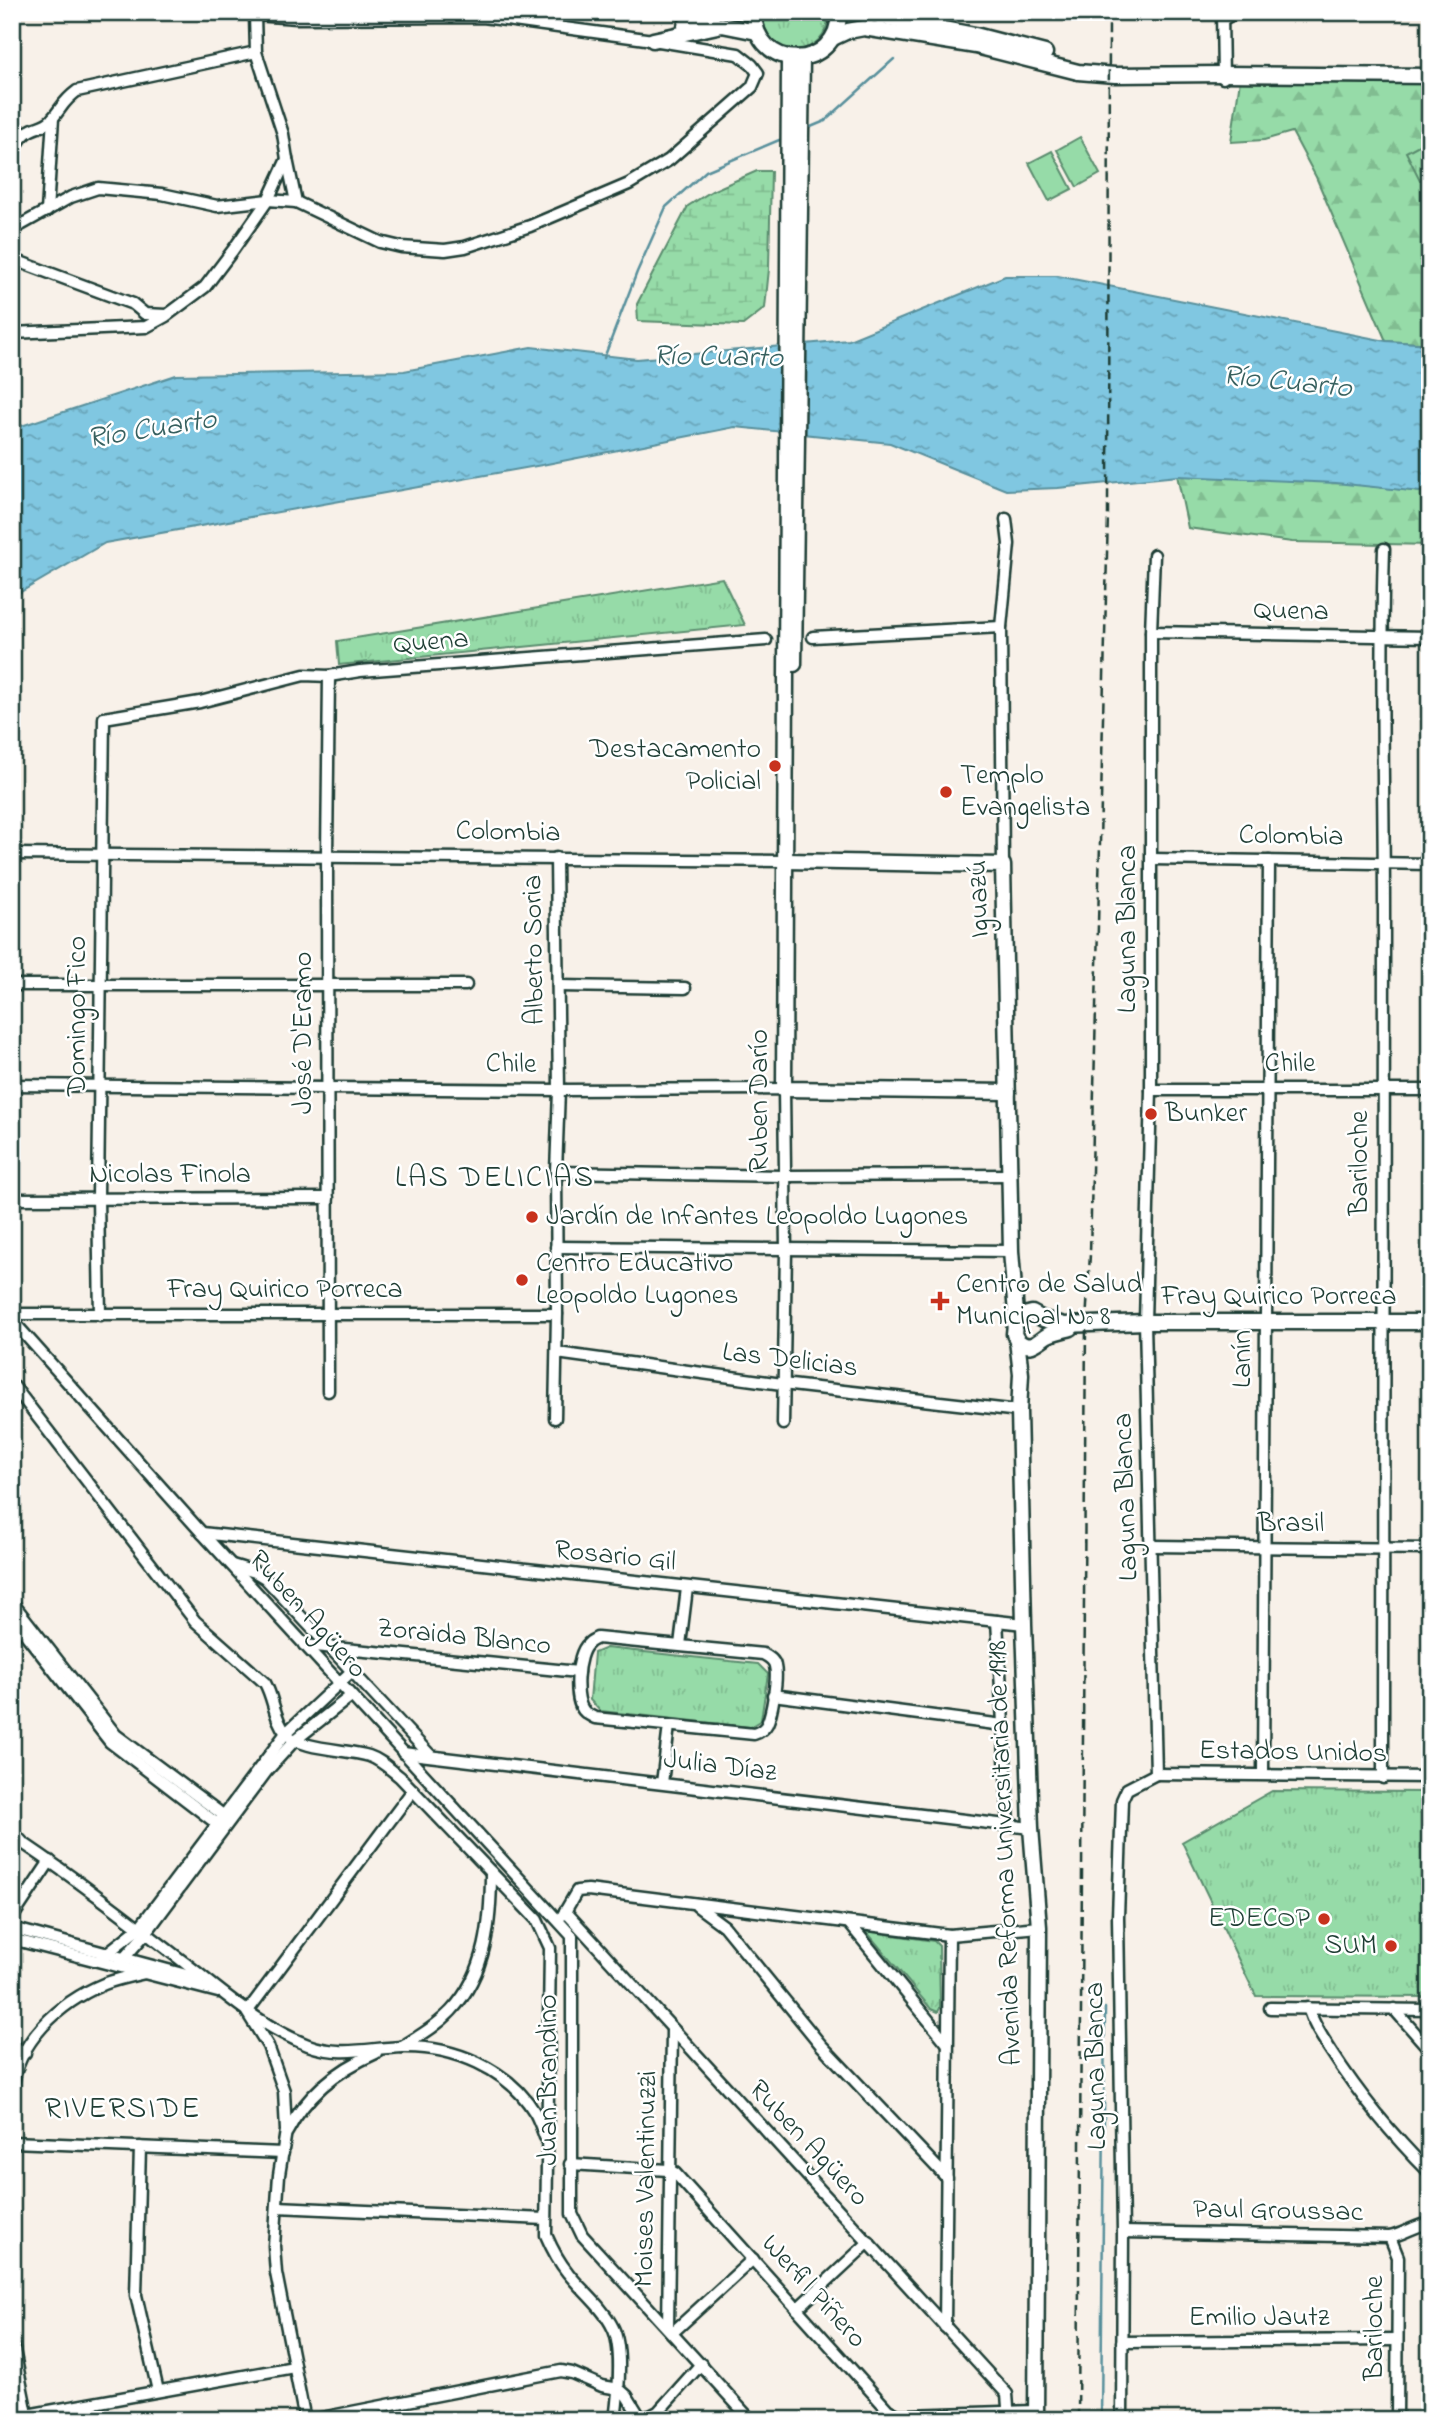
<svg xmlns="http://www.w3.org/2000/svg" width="1442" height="2432" font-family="'Indie Flower',sans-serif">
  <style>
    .grass { fill: #96dba8; stroke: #5a8c6e; stroke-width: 2 }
    .forest { fill: url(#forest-firs); stroke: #5a8c6e; stroke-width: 2 }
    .wetland { fill: url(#wetland-marsh); stroke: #5a8c6e; stroke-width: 2 }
    .park { fill: url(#park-tufts); stroke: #5a8c6e; stroke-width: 2 }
    .water { fill: url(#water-ripples); stroke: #59909c; stroke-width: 2 }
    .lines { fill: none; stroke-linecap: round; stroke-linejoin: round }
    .stream { stroke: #59909c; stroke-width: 2.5 }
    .minor-casing { stroke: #1f3d34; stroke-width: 15 }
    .secondary-casing { stroke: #1f3d34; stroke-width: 19 }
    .minor { stroke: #fff; stroke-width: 10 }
    .secondary { stroke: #fff; stroke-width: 14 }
    .rail { stroke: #1f3d34; stroke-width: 2.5; stroke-dasharray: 10 5; stroke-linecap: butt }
    .poi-dot { fill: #c8321e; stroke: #fff; stroke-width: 2.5 }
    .labels { text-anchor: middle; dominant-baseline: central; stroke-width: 5; stroke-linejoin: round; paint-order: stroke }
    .street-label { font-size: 28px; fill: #1f3d34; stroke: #fff }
    .poi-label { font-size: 28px; fill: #1f3d34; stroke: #fff; text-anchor: start }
    .water-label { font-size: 30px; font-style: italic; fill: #37605f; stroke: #fff }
    .neighbourhood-label { font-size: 30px; letter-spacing: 2px; fill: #1f3d34; stroke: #fff }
  </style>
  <defs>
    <pattern id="forest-firs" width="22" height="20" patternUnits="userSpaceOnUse" patternTransform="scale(1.75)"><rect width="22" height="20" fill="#96dba8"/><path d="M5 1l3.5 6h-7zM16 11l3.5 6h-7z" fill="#81bd91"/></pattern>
    <pattern id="wetland-marsh" width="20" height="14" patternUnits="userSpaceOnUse" patternTransform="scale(1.75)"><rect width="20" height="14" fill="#96dba8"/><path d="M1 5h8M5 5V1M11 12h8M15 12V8" fill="none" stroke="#81bd91"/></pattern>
    <pattern id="park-tufts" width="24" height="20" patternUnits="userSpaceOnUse" patternTransform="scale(1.75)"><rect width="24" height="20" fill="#96dba8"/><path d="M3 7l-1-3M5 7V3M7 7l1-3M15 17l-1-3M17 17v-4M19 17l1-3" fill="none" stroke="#81bd91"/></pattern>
    <pattern id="water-ripples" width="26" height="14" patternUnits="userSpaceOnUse" patternTransform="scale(1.75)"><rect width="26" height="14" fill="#80c7e1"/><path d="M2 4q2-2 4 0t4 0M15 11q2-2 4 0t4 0" fill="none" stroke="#68a3b7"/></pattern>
  </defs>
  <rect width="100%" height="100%" fill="#f8f1e9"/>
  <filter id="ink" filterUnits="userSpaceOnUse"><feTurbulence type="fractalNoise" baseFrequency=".0143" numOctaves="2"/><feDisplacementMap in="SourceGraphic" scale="14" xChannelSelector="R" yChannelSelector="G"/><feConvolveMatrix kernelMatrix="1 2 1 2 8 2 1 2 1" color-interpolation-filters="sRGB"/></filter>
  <g filter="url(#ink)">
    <!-- grass -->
    <g class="grass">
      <path d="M 1080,137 L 1100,174 L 1077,187 L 1057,150 Z"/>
      <path d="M 1052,151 L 1072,189 L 1049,201 L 1029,163 Z"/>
    </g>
    <!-- forest -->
    <g class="forest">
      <path d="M 1240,80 L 1430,83 L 1430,344 L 1386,341 L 1316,177 L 1292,132 L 1264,140 L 1231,142 Z"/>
      <path d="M 1177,475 L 1335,482 L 1430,493 L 1430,545 L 1292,542 L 1188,528 Z"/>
    </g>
    <!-- wetland -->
    <path class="wetland" d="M 757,171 L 771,171 L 769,269 L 765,308 L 743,325 L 638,321 L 637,304 L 688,206 L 712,191 Z"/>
    <!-- park -->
    <g class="park">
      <path d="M 762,12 L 829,12 C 828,62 764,63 762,12 Z"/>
      <path d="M 1430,139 L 1430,179 L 1420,180 L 1406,152 Z"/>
      <path d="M 722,578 L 745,625 L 339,665 L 337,641 Z"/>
      <path d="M 606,1648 L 758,1664 L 768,1674 L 761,1720 L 750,1727 L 600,1711 L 590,1700 L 594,1653 Z"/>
      <path d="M 1272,1791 L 1430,1792 L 1430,1997 L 1256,1996 L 1182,1842 Z"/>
      <path d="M 866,1931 L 934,1941 L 939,1946 L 940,2008 L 938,2012 L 931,2009 Z"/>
    </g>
    <!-- water -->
    <path class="water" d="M 1005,276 L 1058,276 L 1386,341 L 1430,344 L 1430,493 L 1336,483 L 1178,476 L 1058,488 L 1006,490 L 890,443 L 735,427 L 542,465 L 105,543 L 12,597 L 12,429 L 176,375 L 404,371 L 531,347 L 637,359 L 849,340 Z"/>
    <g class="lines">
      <!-- stream -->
      <g class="stream">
        <path d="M 806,129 L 825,121 L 894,59"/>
        <path d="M 604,358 L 637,272 L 666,207 L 706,171 L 784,138"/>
        <path d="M 1101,2420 L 1105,2008"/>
      </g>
      <!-- minor casing -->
      <g class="minor-casing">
        <g id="minor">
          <path d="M 1222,12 L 1223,78"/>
          <path d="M 1222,20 L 1236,12"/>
          <path d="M 12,156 C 17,146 20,135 31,130 C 39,126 45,126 51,120 C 62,108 62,102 77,91 L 256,52"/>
          <path d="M 287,159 L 296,202"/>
          <path d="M 47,211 L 53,118"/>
          <path d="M 12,230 L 71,197 L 98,188 L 162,194 L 217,206 L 268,200 L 287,159 L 283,134 L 256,52 L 255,15 L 252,12"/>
          <path d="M 12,259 L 133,304 L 145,314 L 166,315"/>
          <path d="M 12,333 L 146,327 L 166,316 L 205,287 L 233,250 L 268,200 L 296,202 L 380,242 L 401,247 L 445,250 L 465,247 L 530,226 L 629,184 L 669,160 L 752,87 L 758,73 L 752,65 L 738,54 L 653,40 L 483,17 L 297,18 L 255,15"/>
          <path d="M 1151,632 L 1430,637"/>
          <path d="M 813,637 L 1001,627"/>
          <path d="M 12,854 L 786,861"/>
          <path d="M 1152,859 L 1430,864"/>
          <path d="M 1003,865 L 1001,627 L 1009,544 L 1006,519"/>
          <path d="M 12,985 L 466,985"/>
          <path d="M 558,986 L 685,988"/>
          <path d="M 12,1085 L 559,1090 L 784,1089 L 786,1251 L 783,1424"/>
          <path d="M 1151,1090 L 1430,1090"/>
          <path d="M 556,1172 L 785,1176 L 1010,1175"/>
          <path d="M 12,1199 L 328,1198"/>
          <path d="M 556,1247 L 1011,1251"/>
          <path d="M 12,1314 L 557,1314"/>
          <path d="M 100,1315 L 98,1197 L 104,718 L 200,702 L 304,675 L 329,676 L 360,671 L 766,640"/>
          <path d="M 12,1320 L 202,1533 L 572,1936 L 572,2214 L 582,2235 L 751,2420"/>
          <path d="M 557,1353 L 782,1384 L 1019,1411"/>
          <path d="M 12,1384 L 195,1621 L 265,1683 C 274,1699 274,1719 286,1733 C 299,1750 348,1749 369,1756 C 381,1760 390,1769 400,1777 L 537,1920 L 550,1948 L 546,2235 C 552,2249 559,2262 568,2273 C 582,2291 603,2307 613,2328 C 623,2348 618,2397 615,2420"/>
          <path d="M 328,1391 L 327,856 L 329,676"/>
          <path d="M 555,1418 L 557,1314 L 556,1172 L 559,1090 L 556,858"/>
          <path d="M 202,1533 L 1024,1624"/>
          <path d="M 1152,1546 L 1430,1549"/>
          <path d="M 232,1565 L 255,1572 L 265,1578 L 431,1756"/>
          <path d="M 12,1602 L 116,1735 L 227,1818"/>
          <path d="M 12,1617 L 110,1742 L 220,1826"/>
          <path d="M 997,1621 L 1009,1825"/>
          <path d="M 597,1638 L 763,1654 C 769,1657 774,1660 775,1666 C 778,1678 772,1713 767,1724 C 764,1730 760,1732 754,1734 L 595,1718 C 591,1716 588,1715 585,1712 C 573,1702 576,1654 588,1644 C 590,1641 594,1640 597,1638 Z"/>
          <path d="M 304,1645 L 578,1672"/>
          <path d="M 680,1645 L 687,1588"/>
          <path d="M 773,1695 L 1003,1725"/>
          <path d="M 403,1753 L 1031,1828"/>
          <path d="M 1156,1774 L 1430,1777"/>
          <path d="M 1263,1774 L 1269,861"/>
          <path d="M 1383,1778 C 1382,1490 1383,1202 1384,913 C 1384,792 1380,671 1384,549"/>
          <path d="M 662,1783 L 669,1726"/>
          <path d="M 12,1831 L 23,1843 C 78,1880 132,1922 185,1963 C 224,1993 261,2027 308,2045 C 340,2057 370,2048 403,2047 C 453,2046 508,2068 535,2113 C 539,2120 542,2129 545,2137"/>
          <path d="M 697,1906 L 724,1926 L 821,2045 L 947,2178"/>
          <path d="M 565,1911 L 1007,2394 L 1009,2420"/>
          <path d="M 563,1915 L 577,1891 L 588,1890 L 949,1935 L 1039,1927"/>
          <path d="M 12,1918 L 50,1861"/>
          <path d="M 849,1923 L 947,2043"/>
          <path d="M 12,1928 L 201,1979"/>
          <path d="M 12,1939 L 218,1992"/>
          <path d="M 101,1960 L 106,1954 L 139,1928 L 286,1733 L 352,1671"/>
          <path d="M 118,1965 L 146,1933 L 266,1772 L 294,1741 L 351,1696"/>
          <path d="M 1270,2008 L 1430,2010"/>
          <path d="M 1308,2008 C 1313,2024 1322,2037 1331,2051 C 1360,2096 1392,2135 1430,2173"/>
          <path d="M 1394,2009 L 1430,2050"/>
          <path d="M 12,2041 L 15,2047 L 25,2053"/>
          <path d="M 402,2047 C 419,2036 437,2026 451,2011 C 487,1973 491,1920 491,1872"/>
          <path d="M 12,2092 C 16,2042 60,2002 104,1984 C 122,1977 143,1974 162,1969"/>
          <path d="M 287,2132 C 306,2095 339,2069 376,2053"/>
          <path d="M 12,2142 L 283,2153"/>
          <path d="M 140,2147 L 136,2295 L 158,2391"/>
          <path d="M 570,2164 L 668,2170 L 675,2173 L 888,2410 L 898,2415 L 908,2415 L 1036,2411"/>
          <path d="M 277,2207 L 546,2219"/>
          <path d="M 1123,2232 L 1390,2237 C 1404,2234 1416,2225 1430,2223"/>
          <path d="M 1390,2237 L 1398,2257 L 1397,2420"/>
          <path d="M 797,2309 L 869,2242"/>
          <path d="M 945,2327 L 949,1935"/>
          <path d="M 668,2328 L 672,2030"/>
          <path d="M 672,2333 L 753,2259"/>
          <path d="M 12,2340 L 28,2419"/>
          <path d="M 1122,2342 L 1397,2340"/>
          <path d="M 27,2415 L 294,2367"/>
          <path d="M 305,2420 L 276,2273 L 274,2246 L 279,2175 L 286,2131 L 284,2091 L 268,2046 L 247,2012 L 413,1790"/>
          <path d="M 311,2420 L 561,2371 L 572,2373 L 602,2386 L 619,2389 L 627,2396 L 640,2417 L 650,2416 L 658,2412 L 701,2364"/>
          <path d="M 1122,2420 L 1123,2232 L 1118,1917 L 1122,1800 L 1127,1789 L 1156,1774 L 1145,1322 L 1151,1090 L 1151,632 L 1154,555"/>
        </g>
      </g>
      <!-- secondary casing -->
      <g class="secondary-casing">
        <g id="secondary">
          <path d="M 754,12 C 754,73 839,73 839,12"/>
          <path d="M 857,12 L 975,35 L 1045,53"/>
          <path d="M 685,26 L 716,12"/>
          <path d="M 833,38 L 848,31 L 864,28 L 976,46 L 1078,72 L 1115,75 L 1222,74 L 1430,76"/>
          <path d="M 653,40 L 722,25 L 757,32"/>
          <path d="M 789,58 L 784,1089 L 1008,1092"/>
          <path d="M 794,664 L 802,58"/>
          <path d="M 786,861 L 1003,865 L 1011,1251 L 1016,1314 L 1014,1334 L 1017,1340 L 1021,1374 L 1019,1411 L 1024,1624 L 1031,1828 L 1039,1927 L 1036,2420"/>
          <path d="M 1016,1320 L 1020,1316 L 1032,1313 L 1043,1319 L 1064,1325 L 1145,1322 L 1430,1322"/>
          <path d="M 1017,1340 C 1031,1352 1036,1342 1048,1335 C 1055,1332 1064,1330 1071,1328"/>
        </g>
      </g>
      <!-- minor -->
      <use href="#minor" class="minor"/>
      <!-- secondary -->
      <use href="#secondary" class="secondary"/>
      <!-- rail -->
      <path class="rail" d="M 1078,2420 L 1086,1323 L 1090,1254 L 1108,513 L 1109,12"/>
    </g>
  </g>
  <!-- markers -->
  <g class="poi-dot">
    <circle cx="775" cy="766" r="7"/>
    <circle cx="946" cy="792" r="7"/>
    <circle cx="1151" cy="1114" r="7"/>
    <circle cx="532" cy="1217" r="7"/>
    <circle cx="522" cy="1280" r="7"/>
    <path d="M936.5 1290.5h7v7h7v7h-7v7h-7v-7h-7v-7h7z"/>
    <circle cx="1324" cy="1919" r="7"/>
    <circle cx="1391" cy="1946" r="7"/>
  </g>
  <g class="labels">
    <!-- street labels -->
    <g class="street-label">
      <text transform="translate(1291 612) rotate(1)">Quena</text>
      <text transform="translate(431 643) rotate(-5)">Quena</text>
      <text transform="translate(508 833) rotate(1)">Colombia</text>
      <text transform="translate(1291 837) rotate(1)">Colombia</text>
      <text transform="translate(980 899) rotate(-92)">Iguazú</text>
      <text transform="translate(1128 929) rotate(-90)">Laguna Blanca</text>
      <text transform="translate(535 950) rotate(-91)">Alberto Soria</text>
      <text transform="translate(78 1016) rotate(-90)">Domingo Fico</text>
      <text transform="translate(304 1033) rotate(-90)">José D'Eramo</text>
      <text x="1290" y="1064">Chile</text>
      <text transform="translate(511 1065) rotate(1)">Chile</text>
      <text transform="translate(760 1101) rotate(-90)">Ruben Darío</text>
      <text transform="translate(1360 1163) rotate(-90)">Bariloche</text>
      <text x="170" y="1175">Nicolas Finola</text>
      <text x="285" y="1290">Fray Quirico Porreca</text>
      <text x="1279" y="1297">Fray Quirico Porreca</text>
      <text transform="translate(1243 1359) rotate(-90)">Lanín</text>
      <text transform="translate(790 1361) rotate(7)">Las Delicias</text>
      <text transform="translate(1127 1497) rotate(-92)">Laguna Blanca</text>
      <text x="1291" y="1524">Brasil</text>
      <text transform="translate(615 1557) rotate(6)">Rosario Gil</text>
      <text transform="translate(307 1615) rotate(48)">Ruben Agüero</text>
      <text transform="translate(464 1638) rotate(6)">Zoraida Blanco</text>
      <text transform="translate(1293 1753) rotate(1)">Estados Unidos</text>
      <text transform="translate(720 1767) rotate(7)">Julia Díaz</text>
      <text transform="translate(1006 1853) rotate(-92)">Avenida Reforma Universitaria de 1918</text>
      <text transform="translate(1097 2066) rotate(-91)">Laguna Blanca</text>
      <text transform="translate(549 2080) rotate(-90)">Juan Brandino</text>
      <text transform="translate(808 2144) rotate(47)">Ruben Agüero</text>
      <text transform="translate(647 2179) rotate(-89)">Moises Valentinuzzi</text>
      <text transform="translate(1278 2212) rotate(1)">Paul Groussac</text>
      <text transform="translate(813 2292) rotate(48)">Werfil Piñero</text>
      <text x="1259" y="2318">Emilio Jautz</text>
      <text transform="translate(1375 2328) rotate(-90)">Bariloche</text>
    </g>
    <!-- poi labels -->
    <g class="poi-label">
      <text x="761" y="750" text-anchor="end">Destacamento<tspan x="761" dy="32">Policial</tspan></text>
      <text x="960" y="776">Templo<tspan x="960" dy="32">Evangelista</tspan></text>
      <text x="1165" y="1114">Bunker</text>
      <text x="546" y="1217">Jardín de Infantes Leopoldo Lugones</text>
      <text x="536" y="1264">Centro Educativo<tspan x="536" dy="32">Leopoldo Lugones</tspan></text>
      <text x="956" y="1285">Centro de Salud<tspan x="956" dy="32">Municipal Nº 8</tspan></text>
      <text x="1310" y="1919" text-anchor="end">EDECOP</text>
      <text x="1377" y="1946" text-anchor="end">SUM</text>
    </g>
    <!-- water labels -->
    <g class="water-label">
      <text transform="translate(718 358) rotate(1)">Río Cuarto</text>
      <text transform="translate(1287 383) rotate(6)">Río Cuarto</text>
      <text transform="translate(152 430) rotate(-9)">Río Cuarto</text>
    </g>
    <!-- neighbourhood labels -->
    <g class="neighbourhood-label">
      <text x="495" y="1179">LAS DELICIAS</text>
      <text x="123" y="2110">RIVERSIDE</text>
    </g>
  </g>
  <!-- margin -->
  <rect width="1442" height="2432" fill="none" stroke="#fff" stroke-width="42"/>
  <rect x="21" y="21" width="1400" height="2390" fill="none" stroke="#1f3d34" stroke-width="2.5" filter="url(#ink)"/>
</svg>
